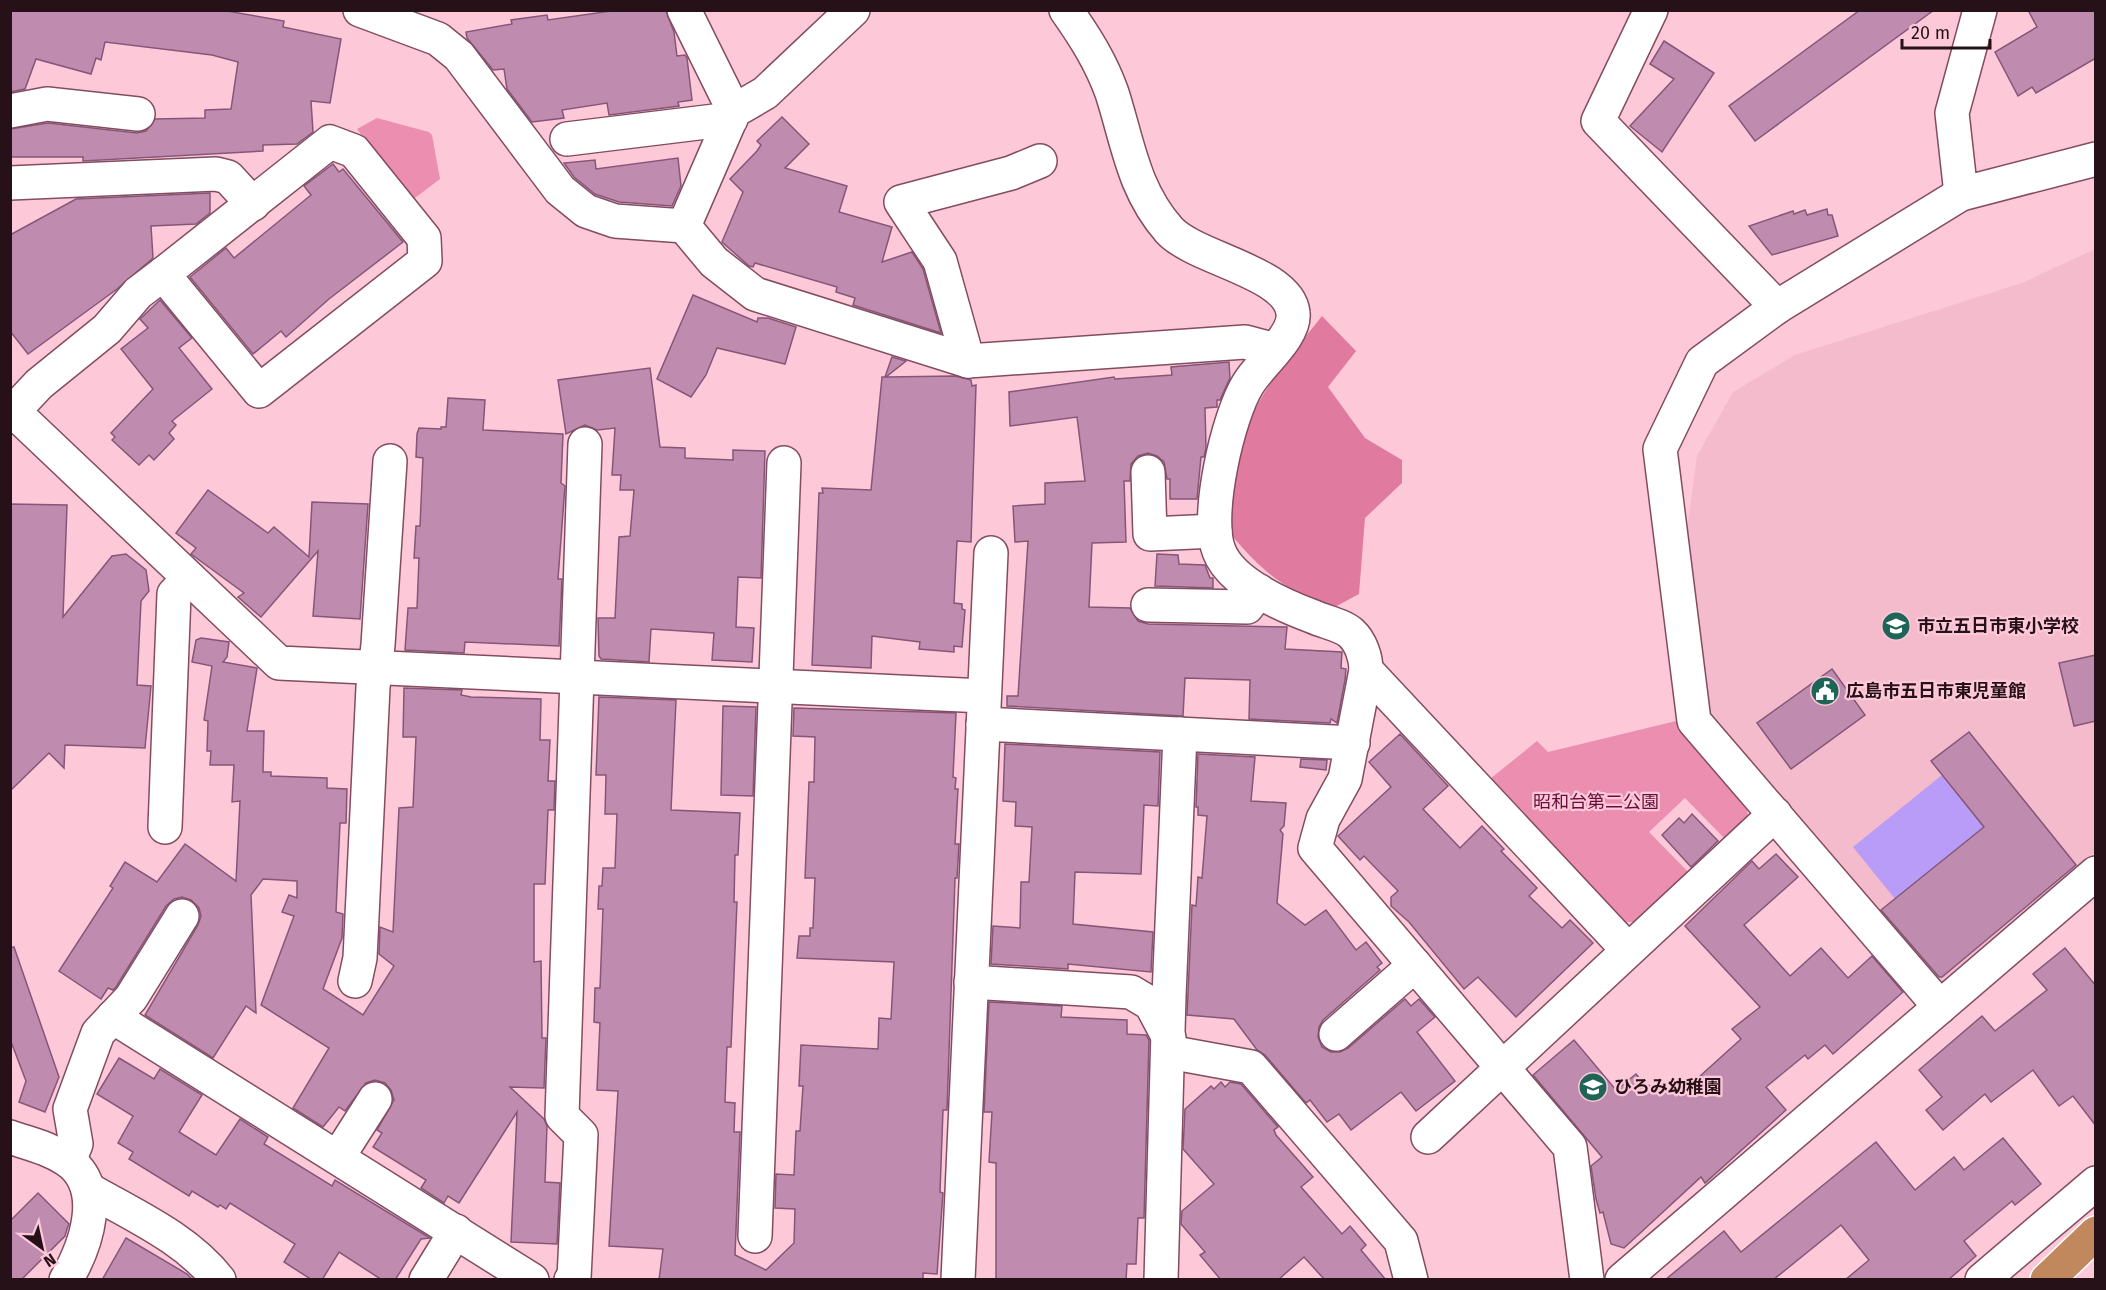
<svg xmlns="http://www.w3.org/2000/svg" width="2106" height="1290" font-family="'Fira Sans','Noto Sans JP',sans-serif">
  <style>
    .built { fill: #f4bbcd }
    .green { fill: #ec8eaf }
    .forest { fill: #e07a9f }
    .water { fill: #b99cf8 }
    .building { fill: #bf8cb0; stroke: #855678; stroke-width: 1.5 }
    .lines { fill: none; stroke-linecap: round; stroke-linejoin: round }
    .minor-casing { stroke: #834c5f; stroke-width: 36 }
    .highway-casing { stroke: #fff; stroke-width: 36 }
    .minor { stroke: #fff; stroke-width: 33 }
    .highway { stroke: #c0885c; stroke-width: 33 }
    .labels { text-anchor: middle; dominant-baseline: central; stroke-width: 4.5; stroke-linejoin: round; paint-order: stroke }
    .poi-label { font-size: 18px; font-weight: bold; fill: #271119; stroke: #fdc9d9; text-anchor: start }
    .park-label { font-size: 18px; fill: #690c39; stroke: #fdc9d9 }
  </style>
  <rect width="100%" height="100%" fill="#fdc9d9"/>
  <!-- built -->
  <path class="built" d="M 2095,249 L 2095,852 L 1947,982 L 1930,981 L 1708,714 L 1686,538 L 1697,456 L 1733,392 L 1795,355 L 2022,283 Z"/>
  <!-- green -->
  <g class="green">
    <path d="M 377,118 L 429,132 L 432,135 L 440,179 L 411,201 L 357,129 Z"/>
    <path d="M 1676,721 L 1747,804 L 1748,820 L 1727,841 L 1685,798 L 1649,832 L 1691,875 L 1640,922 L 1622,922 L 1490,779 L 1537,741 L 1548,752 Z"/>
  </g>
  <!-- forest -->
  <path class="forest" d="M 1322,316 L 1356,351 L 1328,387 L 1365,438 L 1402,460 L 1402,483 L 1365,518 L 1359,594 L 1331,609 C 1282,587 1263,573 1229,532 C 1231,501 1234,466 1244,436 C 1259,390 1293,353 1322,316 Z"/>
  <!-- water -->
  <path class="water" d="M 1942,775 L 1984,827 L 1895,899 L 1853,847 Z"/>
  <!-- building -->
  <g class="building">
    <path d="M 10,10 L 221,10 L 284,21 L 283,27 L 341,39 L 330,103 L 311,101 L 313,132 L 297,144 L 263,145 L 263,151 L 83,161 L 83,157 L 10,157 L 10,129 L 48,123 L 137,133 L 146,131 L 155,119 L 205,118 L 205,110 L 231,109 L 238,62 L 212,55 L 105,42 L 101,60 L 96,58 L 91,74 L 36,59 L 25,89 L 10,92 Z"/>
    <path d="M 618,10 L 666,11 L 674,32 L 677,56 L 685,55 L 687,58 L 692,100 L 678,102 L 679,106 L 609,115 L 607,103 L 562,110 L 564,118 L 532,122 L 507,89 L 504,69 L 493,70 L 467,38 L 466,32 L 512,24 L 511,20 L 547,15 L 548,20 Z"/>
    <path d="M 1860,10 L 1934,10 L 1755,141 L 1729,106 Z"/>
    <path d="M 2028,10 L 2096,10 L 2096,58 L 2036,93 L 2032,87 L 2018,96 L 1995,52 L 2037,27 Z"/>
    <path d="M 1664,41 L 1714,73 L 1662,152 L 1630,126 L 1674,79 L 1650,64 Z"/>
    <path d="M 782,117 L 809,144 L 785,168 L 847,186 L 839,212 L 892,227 L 882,262 L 912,252 L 923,269 L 941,333 L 853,305 L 855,298 L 836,292 L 837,287 L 755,263 L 753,267 L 749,266 L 722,242 L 743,192 L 730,179 L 757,151 L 761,145 L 757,141 Z"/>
    <path d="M 678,158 L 681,186 L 672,206 L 619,202 L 595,194 L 574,177 L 564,163 L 595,160 L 596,169 Z"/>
    <path d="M 333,164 L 339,172 L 343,169 L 403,242 L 329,299 L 286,337 L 281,331 L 253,354 L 190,277 L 226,248 L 234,258 L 311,195 L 304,186 Z"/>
    <path d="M 210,193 L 210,213 L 196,224 L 151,226 L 153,258 L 117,289 L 28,354 L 10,331 L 10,235 L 76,199 Z"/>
    <path d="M 1827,209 L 1828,215 L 1832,215 L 1838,236 L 1772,255 L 1749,226 L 1793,211 L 1794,214 L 1805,210 L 1807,215 Z"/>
    <path d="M 693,295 L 757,322 L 758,318 L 768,318 L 796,327 L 785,364 L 717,348 L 706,375 L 691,397 L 657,379 Z"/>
    <path d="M 160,300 L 192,338 L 179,348 L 212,389 L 172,421 L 176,425 L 169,433 L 174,439 L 154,460 L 149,455 L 139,465 L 112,440 L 115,437 L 111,433 L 153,389 L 121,349 L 148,328 L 140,319 Z"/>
    <path d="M 892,357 L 906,361 L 886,377 L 955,376 L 971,380 L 972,386 L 976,385 L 971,542 L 957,541 L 954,603 L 962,604 L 962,609 L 965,610 L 962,647 L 954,646 L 954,652 L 919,649 L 920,642 L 872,636 L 871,668 L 812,665 L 819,493 L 823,493 L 822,488 L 871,490 L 882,377 L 885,377 Z"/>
    <path d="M 1229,362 L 1230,378 L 1220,400 L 1217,400 L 1217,407 L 1205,408 L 1206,448 L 1204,457 L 1201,457 L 1197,499 L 1170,499 L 1170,479 L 1167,479 L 1164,462 L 1157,456 L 1148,453 L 1138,456 L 1131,464 L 1130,481 L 1124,481 L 1126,542 L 1092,543 L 1089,607 L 1130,608 L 1138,621 L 1148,624 L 1287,627 L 1285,649 L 1342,652 L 1341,668 L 1346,669 L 1345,680 L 1337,723 L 1331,719 L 1330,723 L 1249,719 L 1250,680 L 1185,678 L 1183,716 L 1007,706 L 1007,696 L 1018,696 L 1028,541 L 1015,542 L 1013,506 L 1045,504 L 1045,483 L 1085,481 L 1077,417 L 1010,426 L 1009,392 L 1114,377 L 1115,379 L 1172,375 L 1171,367 Z"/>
    <path d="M 650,368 L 660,447 L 685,448 L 685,458 L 733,460 L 733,450 L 765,451 L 761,578 L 738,577 L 736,627 L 754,628 L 752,662 L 712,660 L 714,633 L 651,629 L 649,662 L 601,659 L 599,656 L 598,618 L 615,618 L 619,537 L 630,536 L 634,490 L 620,490 L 621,475 L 612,475 L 615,428 L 597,430 L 585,425 L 566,434 L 558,380 Z"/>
    <path d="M 448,398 L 485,400 L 483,430 L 563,434 L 561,483 L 565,486 L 558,579 L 562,579 L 559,646 L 465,642 L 464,653 L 405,650 L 408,608 L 417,608 L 419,558 L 414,558 L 416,526 L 420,526 L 423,458 L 416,457 L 417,434 L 419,428 L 441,429 L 441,427 L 446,427 Z"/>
    <path d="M 208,490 L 268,533 L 274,527 L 309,557 L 312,502 L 368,504 L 360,619 L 313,616 L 318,551 L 261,617 L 238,597 L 244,593 L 195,557 L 191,554 L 196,548 L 176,533 Z"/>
    <path d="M 10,504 L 67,505 L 63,617 L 112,556 L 126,554 L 146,570 L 149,591 L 141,601 L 137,685 L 151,686 L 145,748 L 65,745 L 64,768 L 49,753 L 10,791 Z"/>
    <path d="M 1157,554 L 1178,555 L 1179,564 L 1205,565 L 1210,578 L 1213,578 L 1213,588 L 1155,586 Z"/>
    <path d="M 201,638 L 229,642 L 227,657 L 223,662 L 257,668 L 247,731 L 264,731 L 263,772 L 271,772 L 271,776 L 327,778 L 327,788 L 347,789 L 346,823 L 340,823 L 336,912 L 343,914 L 342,938 L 323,989 L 363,1015 L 394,966 L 379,954 L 380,927 L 393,932 L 399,808 L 413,807 L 416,737 L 403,737 L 404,688 L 462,690 L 461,695 L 471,697 L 541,699 L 540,740 L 550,740 L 548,781 L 555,781 L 554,810 L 548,810 L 545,884 L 534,884 L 534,962 L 541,961 L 542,1038 L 546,1038 L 544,1088 L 510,1087 L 544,1119 L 547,1126 L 545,1182 L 560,1183 L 557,1244 L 511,1242 L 517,1112 L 459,1203 L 448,1196 L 444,1203 L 421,1188 L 426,1180 L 373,1147 L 382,1133 L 377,1130 L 394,1100 L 391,1090 L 385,1083 L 375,1080 L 366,1083 L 345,1111 L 339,1107 L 323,1127 L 293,1108 L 329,1048 L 261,1005 L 294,916 L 282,912 L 289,895 L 297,898 L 297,881 L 263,879 L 251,895 L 256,1013 L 246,1006 L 213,1058 L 145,1015 L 198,925 L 201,916 L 199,908 L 191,900 L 182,897 L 174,899 L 166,906 L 116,987 L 113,990 L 108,988 L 101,999 L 59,971 L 113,888 L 110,886 L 125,862 L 157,882 L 185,844 L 236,881 L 240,801 L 232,802 L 234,765 L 210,765 L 211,751 L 207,751 L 208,721 L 204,720 L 212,666 L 192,662 L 196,640 Z"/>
    <path d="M 2096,655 L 2096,721 L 2074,726 L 2059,663 Z"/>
    <path d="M 1832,669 L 1865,715 L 1791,769 L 1757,723 Z"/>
    <path d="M 599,697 L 676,700 L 671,810 L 740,813 L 738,855 L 735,855 L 734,902 L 737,902 L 731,1047 L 727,1047 L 725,1102 L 735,1103 L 734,1132 L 740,1132 L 735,1255 L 766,1270 L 794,1243 L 795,1209 L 775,1208 L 776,1174 L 794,1175 L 796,1131 L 800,1131 L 803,1086 L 799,1086 L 801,1045 L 878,1049 L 879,1018 L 891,1019 L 894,962 L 797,958 L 799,936 L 810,936 L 810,928 L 813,928 L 815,878 L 805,878 L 809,782 L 814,782 L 815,737 L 793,736 L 794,708 L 956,713 L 953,777 L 956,778 L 955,789 L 958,789 L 955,844 L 959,844 L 957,878 L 955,878 L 947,1110 L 943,1110 L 940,1192 L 943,1193 L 937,1274 L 923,1273 L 923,1280 L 659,1280 L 663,1249 L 609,1246 L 618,1091 L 597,1090 L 600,1023 L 594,1022 L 595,988 L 600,988 L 603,909 L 598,909 L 599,886 L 602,886 L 603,868 L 615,868 L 617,814 L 605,814 L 606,775 L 596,775 Z"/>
    <path d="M 723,706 L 756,707 L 753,796 L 721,795 Z"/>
    <path d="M 1969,732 L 2076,865 L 1942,977 L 1939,977 L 1881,910 L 1984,827 L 1931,761 Z"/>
    <path d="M 1400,734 L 1448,786 L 1423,809 L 1460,848 L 1482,826 L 1504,849 L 1501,851 L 1537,888 L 1529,896 L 1562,928 L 1570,920 L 1593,943 L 1516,1017 L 1478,977 L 1464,989 L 1409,922 L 1391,906 L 1391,897 L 1398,891 L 1364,856 L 1360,860 L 1338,836 L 1391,787 L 1369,762 Z"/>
    <path d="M 1005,744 L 1160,752 L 1158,806 L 1144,805 L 1141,874 L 1075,872 L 1073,924 L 1153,932 L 1151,972 L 1068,964 L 1068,969 L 991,964 L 993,926 L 1020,928 L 1021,882 L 1029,882 L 1032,827 L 1015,826 L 1016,802 L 1003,801 Z"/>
    <path d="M 1198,754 L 1255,757 L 1251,801 L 1286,803 L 1284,826 L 1280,830 L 1283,834 L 1277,903 L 1305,925 L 1326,910 L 1356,950 L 1366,942 L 1382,963 L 1377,967 L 1380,970 L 1323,1020 L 1319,1027 L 1318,1037 L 1322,1047 L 1331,1052 L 1340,1052 L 1348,1048 L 1405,999 L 1411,1006 L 1419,999 L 1435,1017 L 1417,1032 L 1455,1081 L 1416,1111 L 1401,1092 L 1351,1130 L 1339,1114 L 1327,1122 L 1310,1100 L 1306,1103 L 1265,1055 L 1257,1050 L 1234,1019 L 1187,1015 L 1192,905 L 1196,906 L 1198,877 L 1202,878 L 1207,816 L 1198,815 L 1198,807 L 1196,807 Z"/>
    <path d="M 1301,759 L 1327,760 L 1326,770 L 1300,767 Z"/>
    <path d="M 1692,814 L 1718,841 L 1691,867 L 1662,835 L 1679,818 L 1684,823 Z"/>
    <path d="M 1776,854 L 1798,877 L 1744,925 L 1790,976 L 1821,948 L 1848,978 L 1872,956 L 1903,992 L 1833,1054 L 1825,1045 L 1808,1059 L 1805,1055 L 1766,1087 L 1786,1110 L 1705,1183 L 1701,1177 L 1624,1248 L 1611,1244 L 1603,1212 L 1600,1213 L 1596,1199 L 1591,1166 L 1602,1157 L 1533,1075 L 1574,1040 L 1616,1090 L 1636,1074 L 1644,1084 L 1679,1095 L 1741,1039 L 1732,1029 L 1760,1007 L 1685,926 L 1752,861 L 1759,869 Z"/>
    <path d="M 14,947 L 59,1077 L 45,1112 L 19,1102 L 26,1081 L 10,1039 L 10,948 Z"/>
    <path d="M 2065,948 L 2096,986 L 2096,1126 L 2073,1096 L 2059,1106 L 2033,1070 L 1991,1102 L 1985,1094 L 1943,1130 L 1926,1110 L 1942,1097 L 1919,1070 L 1982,1016 L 1995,1031 L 2047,990 L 2033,974 Z"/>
    <path d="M 989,1002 L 1062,1006 L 1061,1017 L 1127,1020 L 1127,1034 L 1146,1035 L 1149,1040 L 1144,1218 L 1138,1218 L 1136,1264 L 1127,1264 L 1126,1280 L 996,1280 L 996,1163 L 989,1162 L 992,1112 L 984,1112 Z"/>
    <path d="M 119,1058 L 154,1079 L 160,1069 L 202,1095 L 179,1132 L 216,1155 L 240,1119 L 268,1137 L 264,1144 L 332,1186 L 335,1180 L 430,1238 L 421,1239 L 395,1280 L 382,1280 L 339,1252 L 322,1280 L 312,1280 L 284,1262 L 295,1244 L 230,1203 L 226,1209 L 220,1205 L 218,1207 L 192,1191 L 189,1196 L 129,1159 L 133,1152 L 118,1143 L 133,1116 L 97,1094 Z"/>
    <path d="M 1221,1082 L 1225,1087 L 1230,1082 L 1241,1084 L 1278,1127 L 1274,1130 L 1276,1135 L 1313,1177 L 1301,1187 L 1342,1234 L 1350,1226 L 1366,1245 L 1361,1250 L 1386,1280 L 1324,1279 L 1304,1257 L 1278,1280 L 1221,1280 L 1200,1255 L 1205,1252 L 1181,1224 L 1182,1211 L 1214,1184 L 1183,1149 L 1185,1109 L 1211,1086 L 1214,1089 Z"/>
    <path d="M 2003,1138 L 2041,1184 L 2015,1205 L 2012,1201 L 1964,1241 L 1976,1256 L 1948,1280 L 1845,1280 L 1869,1260 L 1841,1225 L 1773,1280 L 1665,1280 L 1724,1231 L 1741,1252 L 1876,1142 L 1915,1190 L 1954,1157 L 1964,1170 Z"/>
    <path d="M 38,1193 L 69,1224 L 67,1229 L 65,1236 L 21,1280 L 10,1280 L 10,1221 Z"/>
    <path d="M 126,1238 L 187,1274 L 193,1280 L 102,1280 Z"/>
  </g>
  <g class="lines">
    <!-- minor casing -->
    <g class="minor-casing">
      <g id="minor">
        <path d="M 360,10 L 438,39 L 459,56 L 560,190 L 586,211 L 615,221 L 684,226"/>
        <path d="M 684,10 L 734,111"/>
        <path d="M 853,10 L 765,93 L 734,111 L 684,226 L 714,262 L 755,294 L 968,361 L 1245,342 L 1275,350"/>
        <path d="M 1066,10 C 1085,37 1101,62 1112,93 C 1128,143 1133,189 1169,230 C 1195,259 1289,272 1293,313 C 1296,336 1259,365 1248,384 C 1228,416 1205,516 1219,551 C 1231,583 1284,606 1314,617 C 1325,622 1342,625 1351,633 C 1361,642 1366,658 1366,670 L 1345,779 L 1323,819 L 1315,848 L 1570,1147 L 1587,1280"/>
        <path d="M 1651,10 L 1598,121 L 1777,307"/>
        <path d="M 10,111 L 47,104 L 138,114"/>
        <path d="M 567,139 L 731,119"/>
        <path d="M 330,142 L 354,151 L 424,238 L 425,261 L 259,391 L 163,274 Z"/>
        <path d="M 10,183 L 216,174 L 228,177 L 253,204"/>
        <path d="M 1961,194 L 1952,113 L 1980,10"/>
        <path d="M 968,361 L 940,261 L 901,202 L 1011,173 L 1040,161"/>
        <path d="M 10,408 L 279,663 L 984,696"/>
        <path d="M 10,415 L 39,384 L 107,329 L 138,293 L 163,274"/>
        <path d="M 1148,472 L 1150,534 L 1215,531"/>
        <path d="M 1148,605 L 1247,607 L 1259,591"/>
        <path d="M 1366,670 L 1628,950"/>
        <path d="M 983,724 L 1353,743"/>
        <path d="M 165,827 L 174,594 L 189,578"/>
        <path d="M 355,981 L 360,958 L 373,687 L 378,645 L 390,461"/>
        <path d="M 971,982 L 1131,992 L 1151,1004 L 1169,1038"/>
        <path d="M 1940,1007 L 1694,721 L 1660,449 L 1702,362 L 1777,307 L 1961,194 L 2096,159"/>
        <path d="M 113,1017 L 532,1280"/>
        <path d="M 1336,1034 L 1415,965"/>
        <path d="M 1169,1052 L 1251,1067 L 1401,1241 L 1411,1280"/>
        <path d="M 10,1137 C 30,1144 49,1148 67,1160 C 107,1187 86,1246 66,1280"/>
        <path d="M 1428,1137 L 1775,814"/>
        <path d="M 338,1157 L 375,1099"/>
        <path d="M 69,1161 L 76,1144 L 70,1109 L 98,1033 L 131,998 L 182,916"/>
        <path d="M 88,1189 C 133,1215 186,1238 219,1280"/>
        <path d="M 755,1236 L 784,463"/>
        <path d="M 426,1280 L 456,1231"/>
        <path d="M 571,1280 L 574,1278 L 581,1135 L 562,1116 L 585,444"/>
        <path d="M 958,1280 L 991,553"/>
        <path d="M 1161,1280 L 1169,996 L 1180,734"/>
        <path d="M 1622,1280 L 2096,873"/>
        <path d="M 1982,1280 L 2096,1183"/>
      </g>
    </g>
    <!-- highway casing -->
    <g class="highway-casing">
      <path id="highway" d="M 2047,1280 L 2096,1233"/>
    </g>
    <!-- minor -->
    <use href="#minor" class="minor"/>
    <!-- highway -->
    <use href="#highway" class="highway"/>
  </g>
  <!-- icons -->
  <defs>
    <g id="school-disc" transform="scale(1.5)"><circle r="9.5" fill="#1e6457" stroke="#fdc9d9"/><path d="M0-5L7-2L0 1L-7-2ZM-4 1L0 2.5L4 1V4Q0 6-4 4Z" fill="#fff"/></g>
    <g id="civic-disc" transform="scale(1.5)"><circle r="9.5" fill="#1e6457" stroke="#fdc9d9"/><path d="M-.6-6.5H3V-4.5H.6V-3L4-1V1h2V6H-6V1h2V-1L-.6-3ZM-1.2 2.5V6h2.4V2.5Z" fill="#fff"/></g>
  </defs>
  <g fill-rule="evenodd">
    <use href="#school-disc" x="1896" y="626"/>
    <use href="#civic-disc" x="1825" y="691"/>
    <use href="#school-disc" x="1593" y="1087"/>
  </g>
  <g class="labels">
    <!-- poi labels -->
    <g class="poi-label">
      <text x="1917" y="626">市立五日市東小学校</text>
      <text x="1846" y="691">広島市五日市東児童館</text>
      <text x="1614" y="1087">ひろみ幼稚園</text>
    </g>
    <!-- park labels -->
    <g class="park-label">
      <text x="1596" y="802">昭和台第二公園</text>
    </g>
  </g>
  <!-- border -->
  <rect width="2106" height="1290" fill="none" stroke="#271119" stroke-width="24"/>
  <!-- north arrow -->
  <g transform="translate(42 1248) rotate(147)" stroke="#fdc9d9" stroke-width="4.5" paint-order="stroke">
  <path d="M0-4.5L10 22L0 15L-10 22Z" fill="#271119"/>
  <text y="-9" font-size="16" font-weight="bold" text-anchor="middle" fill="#271119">N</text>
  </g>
  <!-- scale -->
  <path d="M1902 39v9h88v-9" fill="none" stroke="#271119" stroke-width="3"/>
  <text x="1911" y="39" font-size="18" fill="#271119" stroke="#fdc9d9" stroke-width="4.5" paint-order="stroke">20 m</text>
</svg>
